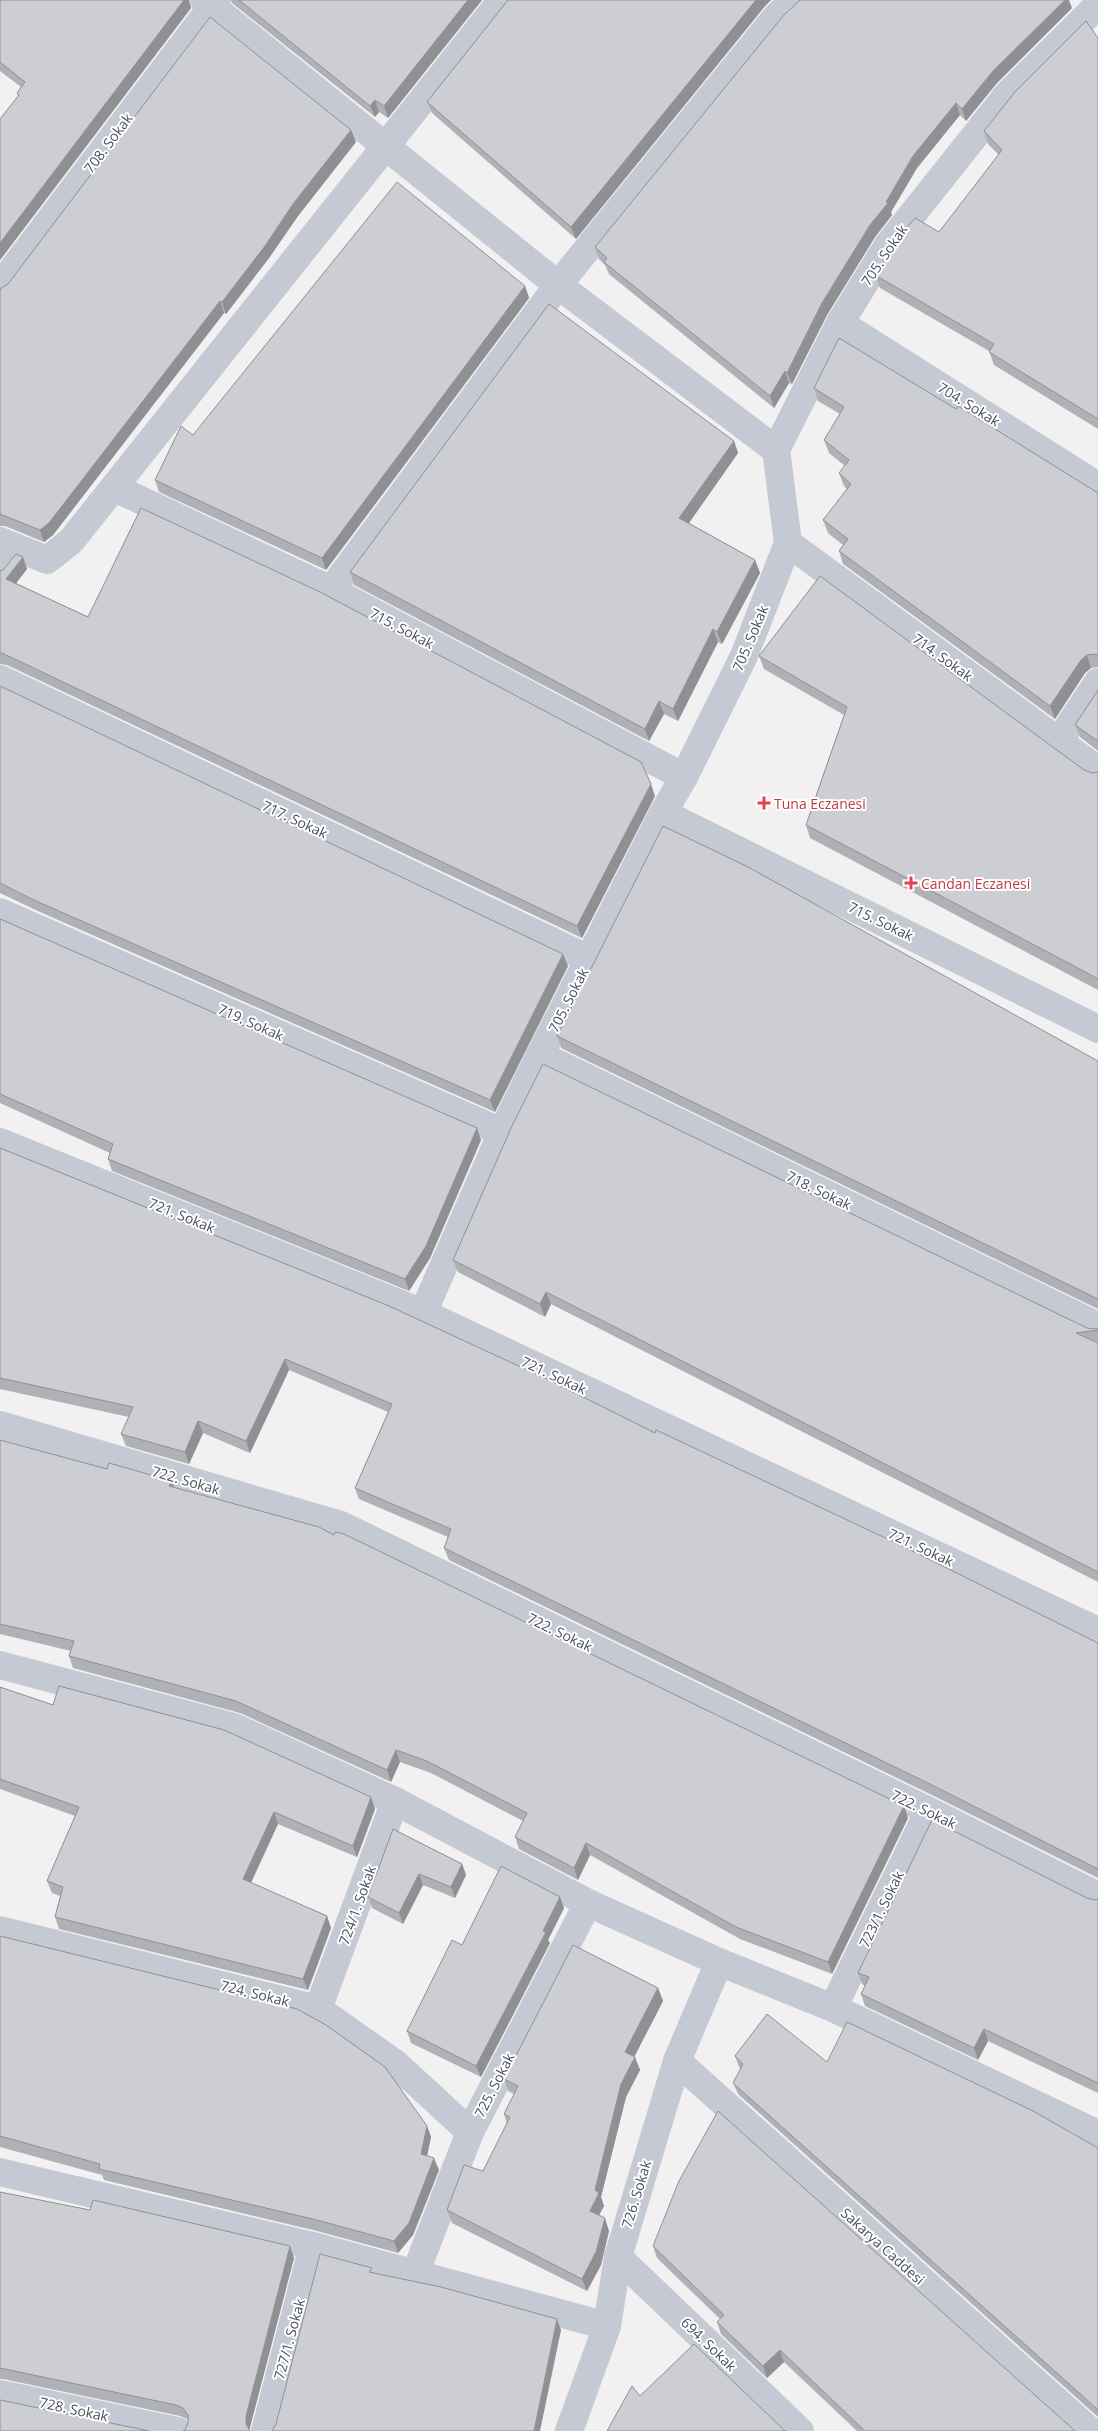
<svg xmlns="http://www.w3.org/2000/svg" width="1098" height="2431" font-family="'Open Sans',sans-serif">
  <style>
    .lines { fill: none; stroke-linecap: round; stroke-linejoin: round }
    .minor { stroke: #c4c9d3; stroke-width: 28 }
    .wall { fill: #b0b1b6 }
    .shaded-wall { fill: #909094 }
    .building { fill: #cdced4; stroke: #909094 }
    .health-dot { fill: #e0444e; stroke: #fff; stroke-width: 2 }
    .labels { text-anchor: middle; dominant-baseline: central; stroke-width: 4; stroke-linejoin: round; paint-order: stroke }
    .street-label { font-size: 14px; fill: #494f5c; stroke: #fff }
    .health-label { font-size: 14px; fill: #be3a42; stroke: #fff; text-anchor: start }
  </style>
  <rect width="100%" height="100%" fill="#f2f0f0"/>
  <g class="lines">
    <!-- minor -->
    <g class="minor">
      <path d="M 204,0 L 558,285 L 776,450"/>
      <path d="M 0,286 L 217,0"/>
      <path d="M 840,323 L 1098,486"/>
      <path d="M 115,488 L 331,590 L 684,777"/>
      <path d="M 0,541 L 47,560 L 71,541 L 502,0"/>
      <path d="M 788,543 L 1098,770"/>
      <path d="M 0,568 L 13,548"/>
      <path d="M 331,590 L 558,285 L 777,16 L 794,0"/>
      <path d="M 0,679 L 589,959"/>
      <path d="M 1059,741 L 1098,682"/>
      <path d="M 663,813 L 1098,1029"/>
      <path d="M 0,912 L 502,1132"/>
      <path d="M 540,1055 L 1098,1326"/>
      <path d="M 0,1142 L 423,1313 L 1098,1631"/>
      <path d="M 423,1313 L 502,1132 L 540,1055 L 663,813 L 684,777 L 744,656 L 788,543 L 776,450 L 840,323 L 888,245 L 1008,94 L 1098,5"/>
      <path d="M 0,1425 L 341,1525 L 929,1811 L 1098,1896"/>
      <path d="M 0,1665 L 234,1727 L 395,1801 L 588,1903 L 719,1962 L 833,2008 L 1098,2134"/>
      <path d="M 0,1930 L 318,2009 L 396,2064 L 470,2132"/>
      <path d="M 833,2008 L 929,1811"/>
      <path d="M 318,2009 L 395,1801"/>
      <path d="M 677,2061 L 1090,2431"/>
      <path d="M 0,2172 L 313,2246 L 607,2326"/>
      <path d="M 618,2257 L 800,2431"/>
      <path d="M 415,2274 L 470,2132 L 588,1903"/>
      <path d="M 0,2394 L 177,2431"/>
      <path d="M 265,2431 L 313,2246"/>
      <path d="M 569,2431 L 607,2326 L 618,2257 L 677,2061 L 719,1962"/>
    </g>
  </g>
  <!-- wall -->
  <g class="wall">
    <path d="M 0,0 L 189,0 L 191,8 L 0,260 L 0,119 L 18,96 L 17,93 L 21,87 L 0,71 Z"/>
    <path d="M 231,0 L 482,0 L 388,118 L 379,112 L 375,117 L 232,3 Z"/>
    <path d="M 508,0 L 771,0 L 765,6 L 576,239 L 432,113 L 427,102 Z"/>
    <path d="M 1072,8 L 997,83 L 966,121 L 960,115 L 917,168 L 891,212 L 892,215 L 875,237 L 827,315 L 792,384 L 789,383 L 774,408 L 609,274 L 605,265 L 599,259 L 595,247 Z"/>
    <path d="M 1098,38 L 1098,429 L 994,365 L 989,351 L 880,288 L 875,275 L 939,232 L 999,155 L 988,144 L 984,131 Z"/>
    <path d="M 356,142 L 298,216 L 269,258 L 226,314 L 224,313 L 53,535 L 44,542 L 5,526 L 0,526 L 0,289 Z"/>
    <path d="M 525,286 L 529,298 L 326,570 L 159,492 L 155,480 L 193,435 Z"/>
    <path d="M 814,388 L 956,409 L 1098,493 L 1098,667 L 1091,668 L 1085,673 L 1055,719 L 843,564 L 839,551 L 843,545 L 828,533 L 823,520 L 847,489 L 844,486 L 839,473 L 845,466 L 829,453 L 824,440 L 840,414 L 818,401 Z"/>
    <path d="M 734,441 L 738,453 L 689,523 L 755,560 L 760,573 L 722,644 L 718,642 L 678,721 L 664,714 L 649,741 L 354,585 L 350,572 Z"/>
    <path d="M 27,569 L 16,583 L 88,617 L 655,796 L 582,938 L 7,665 L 0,664 L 0,571 Z"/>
    <path d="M 759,656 L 1092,773 L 1098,772 L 1098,990 L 810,838 L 806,825 L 844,715 L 764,669 Z"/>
    <path d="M 0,686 L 568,966 L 495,1112 L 40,912 L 0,893 Z"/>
    <path d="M 1098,690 L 1098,751 L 1080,737 L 1075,725 Z"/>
    <path d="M 0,919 L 481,1140 L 430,1258 L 409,1291 L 112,1171 L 108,1159 L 110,1153 L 0,1103 Z"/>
    <path d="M 557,1036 L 1098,1061 L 1098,1309 L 561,1048 Z"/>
    <path d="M 0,1148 L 655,1433 L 1098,1643 L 1098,1878 L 936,1797 L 449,1560 L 444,1548 L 448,1537 L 359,1499 L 355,1488 L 388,1412 L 289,1370 L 250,1453 L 203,1433 L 189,1464 L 126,1446 L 121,1434 L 129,1417 L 0,1389 Z"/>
    <path d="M 453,1260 L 1087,1328 L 1094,1329 L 1098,1328 L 1098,1343 L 1097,1343 L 1098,1343 L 1098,1582 L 551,1304 L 545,1317 L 458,1272 Z"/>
    <path d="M 0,1440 L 174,1488 L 908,1818 L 832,1974 L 740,1939 L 590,1855 L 578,1880 L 519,1849 L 515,1837 L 523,1821 L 431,1773 L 400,1762 L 391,1782 L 240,1713 L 73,1668 L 69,1656 L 71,1651 L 0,1634 Z"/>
    <path d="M 0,1687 L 53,1705 L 375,1809 L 357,1857 L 278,1824 L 251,1883 L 327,1916 L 331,1928 L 308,1990 L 59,1929 L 55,1917 L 60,1896 L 52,1893 L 47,1881 L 75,1816 L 0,1789 Z"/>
    <path d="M 393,1829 L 462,1864 L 466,1875 L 455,1898 L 423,1885 L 403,1924 L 372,1908 L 368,1897 Z"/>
    <path d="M 560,1897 L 564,1908 L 548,1940 L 550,1943 L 481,2077 L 411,2043 L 407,2031 L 462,1945 Z"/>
    <path d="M 1087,1898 L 1095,1900 L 1098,1899 L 1098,2093 L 988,2041 L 978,2060 L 865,2006 L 861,1994 L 865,1986 L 862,1984 L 858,1973 Z"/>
    <path d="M 0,1936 L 427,2126 L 431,2137 L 427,2156 L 439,2170 L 413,2235 L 398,2253 L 317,2231 L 104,2180 L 102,2175 L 0,2147 Z"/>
    <path d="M 658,1988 L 663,2001 L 634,2057 L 640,2070 L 626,2097 L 601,2197 L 604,2206 L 599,2215 L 609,2231 L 601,2265 L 587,2291 L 452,2223 L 447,2210 L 483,2171 L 507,2124 L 504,2114 L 514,2094 L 508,2091 L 504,2079 Z"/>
    <path d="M 735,2056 L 827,2062 L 1098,2148 L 1098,2417 L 738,2094 L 733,2083 L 741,2069 L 739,2067 Z"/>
    <path d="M 0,2192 L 294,2258 L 250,2427 L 185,2430 L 188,2423 L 188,2421 L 187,2419 L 180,2416 L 3,2379 L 0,2379 Z"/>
    <path d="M 653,2246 L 1075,2431 L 857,2431 L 784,2362 L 767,2378 L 721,2334 L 717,2322 L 720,2319 L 657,2258 Z"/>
  </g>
  <!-- shaded-wall -->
  <g class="shaded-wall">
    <path d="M 184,0 L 189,0 L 191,8 L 0,260 L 0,243 Z"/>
    <path d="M 468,0 L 482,0 L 388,118 L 384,106 Z"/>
    <path d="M 756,0 L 771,0 L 765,6 L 576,239 L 571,227 Z"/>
    <path d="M 1065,0 L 1069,0 L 1072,8 L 997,83 L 966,121 L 962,109 L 993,71 Z"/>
    <path d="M 375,100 L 379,112 L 375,117 L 370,106 Z"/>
    <path d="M 956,103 L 960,115 L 917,168 L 891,212 L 892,215 L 875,237 L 827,315 L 792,384 L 787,373 L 822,303 L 870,225 L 886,202 L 913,156 Z"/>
    <path d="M 351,130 L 356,142 L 298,216 L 269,258 L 226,314 L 222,302 L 293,204 Z"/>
    <path d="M 525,286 L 529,298 L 326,570 L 322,558 Z"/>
    <path d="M 220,301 L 224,313 L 53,535 L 44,542 L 40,530 Z"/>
    <path d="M 785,371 L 789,383 L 774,408 L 770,396 Z"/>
    <path d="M 734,441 L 738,453 L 684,530 L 679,518 Z"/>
    <path d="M 23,557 L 27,569 L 10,591 L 6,579 Z"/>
    <path d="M 755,560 L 760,573 L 722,644 L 717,632 Z"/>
    <path d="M 713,629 L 718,642 L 678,721 L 673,709 Z"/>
    <path d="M 1087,655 L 1091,668 L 1085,673 L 1055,719 L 1050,706 L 1081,660 Z"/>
    <path d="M 659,701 L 664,714 L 649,741 L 645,729 Z"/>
    <path d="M 651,784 L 655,796 L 582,938 L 577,926 Z"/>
    <path d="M 563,954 L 568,966 L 495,1112 L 490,1100 Z"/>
    <path d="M 477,1128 L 481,1140 L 430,1258 L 409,1291 L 405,1279 Z"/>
    <path d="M 546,1292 L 551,1304 L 545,1317 L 540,1304 Z"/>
    <path d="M 285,1359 L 289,1370 L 250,1453 L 246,1441 Z"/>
    <path d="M 198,1421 L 203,1433 L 189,1464 L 185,1452 Z"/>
    <path d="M 172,1481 L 176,1493 L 169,1486 Z"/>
    <path d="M 396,1750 L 400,1762 L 391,1782 L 387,1770 Z"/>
    <path d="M 371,1797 L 375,1809 L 357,1857 L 353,1846 Z"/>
    <path d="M 904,1806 L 908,1818 L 832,1974 L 828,1962 Z"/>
    <path d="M 274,1812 L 278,1824 L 247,1891 L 243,1879 Z"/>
    <path d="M 586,1843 L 590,1855 L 578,1880 L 574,1868 Z"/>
    <path d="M 462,1864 L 466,1875 L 455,1898 L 451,1887 Z"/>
    <path d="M 419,1874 L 423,1885 L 403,1924 L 399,1913 Z"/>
    <path d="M 560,1897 L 564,1908 L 548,1940 L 550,1943 L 481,2077 L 476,2066 Z"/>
    <path d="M 327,1916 L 331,1928 L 308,1990 L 303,1979 Z"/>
    <path d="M 658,1988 L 663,2001 L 630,2065 L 625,2052 Z"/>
    <path d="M 984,2029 L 988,2041 L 978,2060 L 974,2048 Z"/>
    <path d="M 635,2057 L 640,2070 L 626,2097 L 601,2197 L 604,2206 L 594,2224 L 590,2211 L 621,2084 Z"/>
    <path d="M 427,2126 L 431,2137 L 425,2166 L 421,2154 Z"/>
    <path d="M 434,2158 L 439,2170 L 413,2235 L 398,2253 L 394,2241 Z"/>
    <path d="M 605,2218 L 609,2231 L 601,2265 L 587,2291 L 582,2279 Z"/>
    <path d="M 290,2246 L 294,2258 L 250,2427 L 250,2431 L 246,2424 L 246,2416 Z"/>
    <path d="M 557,2319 L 561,2330 L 540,2431 L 534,2431 Z"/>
    <path d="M 780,2350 L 784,2362 L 767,2378 L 763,2366 Z"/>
  </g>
  <!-- building -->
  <g class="building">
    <path d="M 0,0 L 184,0 L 0,243 L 0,119 L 19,95 L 17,93 L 25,82 L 0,62 Z"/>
    <path d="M 239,0 L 468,0 L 384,106 L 375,100 L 370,106 Z"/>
    <path d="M 508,0 L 756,0 L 571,227 L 427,102 Z"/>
    <path d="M 800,0 L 1065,0 L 993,71 L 962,109 L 956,103 L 913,156 L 886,202 L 888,203 L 870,225 L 822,303 L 787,373 L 785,371 L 770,396 L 604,262 L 607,258 L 595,247 L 784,15 Z"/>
    <path d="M 210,17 L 351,130 L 293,204 L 265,246 L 222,302 L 220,301 L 49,523 L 40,530 L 0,514 L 0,289 L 8,284 Z"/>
    <path d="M 1086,21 L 1098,38 L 1098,419 L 989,352 L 994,344 L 875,275 L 896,241 L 915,218 L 939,232 L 1002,150 L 984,131 L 1015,92 Z"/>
    <path d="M 397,182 L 525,286 L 322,558 L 155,480 L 181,426 L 193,435 Z"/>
    <path d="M 549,304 L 734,441 L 679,518 L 755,560 L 717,632 L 713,629 L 673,709 L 659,701 L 645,729 L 350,572 Z"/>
    <path d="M 839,338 L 956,409 L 958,406 L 1098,493 L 1098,655 L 1094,654 L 1087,655 L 1081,660 L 1050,706 L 839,551 L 848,539 L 823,520 L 851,484 L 839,473 L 849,460 L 824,440 L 844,407 L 814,388 Z"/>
    <path d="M 141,508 L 320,592 L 641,762 L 651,784 L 577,926 L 2,653 L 0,653 L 0,571 L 3,570 L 16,554 L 23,557 L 6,579 L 88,617 Z"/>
    <path d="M 820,576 L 1084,770 L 1092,773 L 1098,772 L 1098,979 L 1078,968 L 806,825 L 847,707 L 759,656 Z"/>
    <path d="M 0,686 L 563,954 L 490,1100 L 36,901 L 0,883 Z"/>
    <path d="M 1098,690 L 1098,741 L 1075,725 Z"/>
    <path d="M 663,826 L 748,867 L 1098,1061 L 1098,1299 L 557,1036 Z"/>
    <path d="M 0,919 L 477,1128 L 426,1246 L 405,1279 L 108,1159 L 113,1144 L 0,1094 Z"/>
    <path d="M 543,1064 L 1087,1328 L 1094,1329 L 1098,1328 L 1098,1330 L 1076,1333 L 1098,1343 L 1098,1572 L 546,1292 L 540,1304 L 453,1260 L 512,1126 Z"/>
    <path d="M 0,1148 L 389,1306 L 551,1381 L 655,1433 L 656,1430 L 896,1543 L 1098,1643 L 1098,1869 L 932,1785 L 444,1548 L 451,1529 L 355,1488 L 392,1404 L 285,1359 L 246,1441 L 198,1421 L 185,1452 L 121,1434 L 133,1407 L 0,1378 Z"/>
    <path d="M 0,1440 L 107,1469 L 109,1463 L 172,1481 L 169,1486 L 319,1527 L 334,1535 L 335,1532 L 344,1534 L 904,1806 L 828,1962 L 736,1927 L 586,1843 L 574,1868 L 515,1837 L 527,1813 L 427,1761 L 396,1750 L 387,1770 L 236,1701 L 69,1656 L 74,1641 L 0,1624 Z"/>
    <path d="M 59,1686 L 224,1730 L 371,1797 L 353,1846 L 274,1812 L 243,1879 L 327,1916 L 303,1979 L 55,1917 L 63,1887 L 47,1881 L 79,1807 L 0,1779 L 0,1687 L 53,1705 Z"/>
    <path d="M 932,1820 L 1087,1898 L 1095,1900 L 1098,1899 L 1098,2083 L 984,2029 L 974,2048 L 861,1994 L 869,1977 L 858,1973 Z"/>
    <path d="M 393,1829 L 462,1864 L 451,1887 L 419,1874 L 399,1913 L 368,1897 Z"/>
    <path d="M 501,1866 L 560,1897 L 543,1931 L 546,1932 L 476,2066 L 407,2031 L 452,1940 L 462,1945 Z"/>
    <path d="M 0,1936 L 297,2009 L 326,2025 L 385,2067 L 427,2126 L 421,2154 L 434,2158 L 409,2223 L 394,2241 L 313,2219 L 99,2169 L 100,2164 L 0,2136 Z"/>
    <path d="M 573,1945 L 658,1988 L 625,2052 L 635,2057 L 621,2084 L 595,2190 L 599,2193 L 590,2211 L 605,2218 L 596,2252 L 582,2279 L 447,2210 L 464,2165 L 483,2171 L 510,2117 L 504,2114 L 518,2086 L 504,2079 Z"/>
    <path d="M 767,2014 L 827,2062 L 847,2022 L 1033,2111 L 1098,2148 L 1098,2411 L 1096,2408 L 733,2083 L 743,2064 L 735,2056 Z"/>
    <path d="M 718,2111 L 1075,2431 L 865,2431 L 780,2350 L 763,2366 L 717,2322 L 724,2315 L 653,2246 L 679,2181 Z"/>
    <path d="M 0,2192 L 90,2210 L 93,2200 L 290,2246 L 246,2416 L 246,2424 L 250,2431 L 183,2431 L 185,2430 L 188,2423 L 188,2415 L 183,2408 L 176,2405 L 0,2368 Z"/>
    <path d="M 320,2254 L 372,2268 L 369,2272 L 441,2287 L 557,2319 L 534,2431 L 272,2431 L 276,2424 Z"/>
    <path d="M 694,2344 L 785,2431 L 786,2431 L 607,2431 L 632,2386 L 640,2396 Z"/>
    <path d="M 0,2400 L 149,2431 L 0,2431 Z"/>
  </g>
  <!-- markers -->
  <g class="health-dot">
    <path d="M761.5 795.5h5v5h5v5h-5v5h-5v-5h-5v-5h5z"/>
    <path d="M908.5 875.5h5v5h5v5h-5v5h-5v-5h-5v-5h5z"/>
  </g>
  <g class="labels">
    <!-- street labels -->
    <g class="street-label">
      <text transform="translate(108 143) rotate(-53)">708. Sokak</text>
      <text transform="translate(884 255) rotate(-56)">705. Sokak</text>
      <text transform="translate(969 404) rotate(32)">704. Sokak</text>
      <text transform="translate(402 628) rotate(28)">715. Sokak</text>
      <text transform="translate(750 638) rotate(-67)">705. Sokak</text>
      <text transform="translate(943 657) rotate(36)">714. Sokak</text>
      <text transform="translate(295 819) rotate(25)">717. Sokak</text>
      <text transform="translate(881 921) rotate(26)">715. Sokak</text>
      <text transform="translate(568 1000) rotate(-63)">705. Sokak</text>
      <text transform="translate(251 1022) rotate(24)">719. Sokak</text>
      <text transform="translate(819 1190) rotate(26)">718. Sokak</text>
      <text transform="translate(182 1215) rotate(22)">721. Sokak</text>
      <text transform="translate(554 1375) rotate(25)">721. Sokak</text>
      <text transform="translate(186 1480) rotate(16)">722. Sokak</text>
      <text transform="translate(921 1547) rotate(25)">721. Sokak</text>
      <text transform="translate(560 1632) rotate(26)">722. Sokak</text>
      <text transform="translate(924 1809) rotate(26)">722. Sokak</text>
      <text transform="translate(357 1905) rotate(-70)">724/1. Sokak</text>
      <text transform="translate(881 1909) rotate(-64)">723/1. Sokak</text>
      <text transform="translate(255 1993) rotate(14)">724. Sokak</text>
      <text transform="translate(494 2085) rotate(-63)">725. Sokak</text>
      <text transform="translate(636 2194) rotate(-73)">726. Sokak</text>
      <text transform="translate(883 2246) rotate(42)">Sakarya Caddesi</text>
      <text transform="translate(289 2339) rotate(-75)">727/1. Sokak</text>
      <text transform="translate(709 2344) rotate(44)">694. Sokak</text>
      <text transform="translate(74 2409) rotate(12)">728. Sokak</text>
    </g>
    <!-- health labels -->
    <g class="health-label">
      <text x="774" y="803">Tuna Eczanesi</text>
      <text x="921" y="883">Candan Eczanesi</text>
    </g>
  </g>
</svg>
